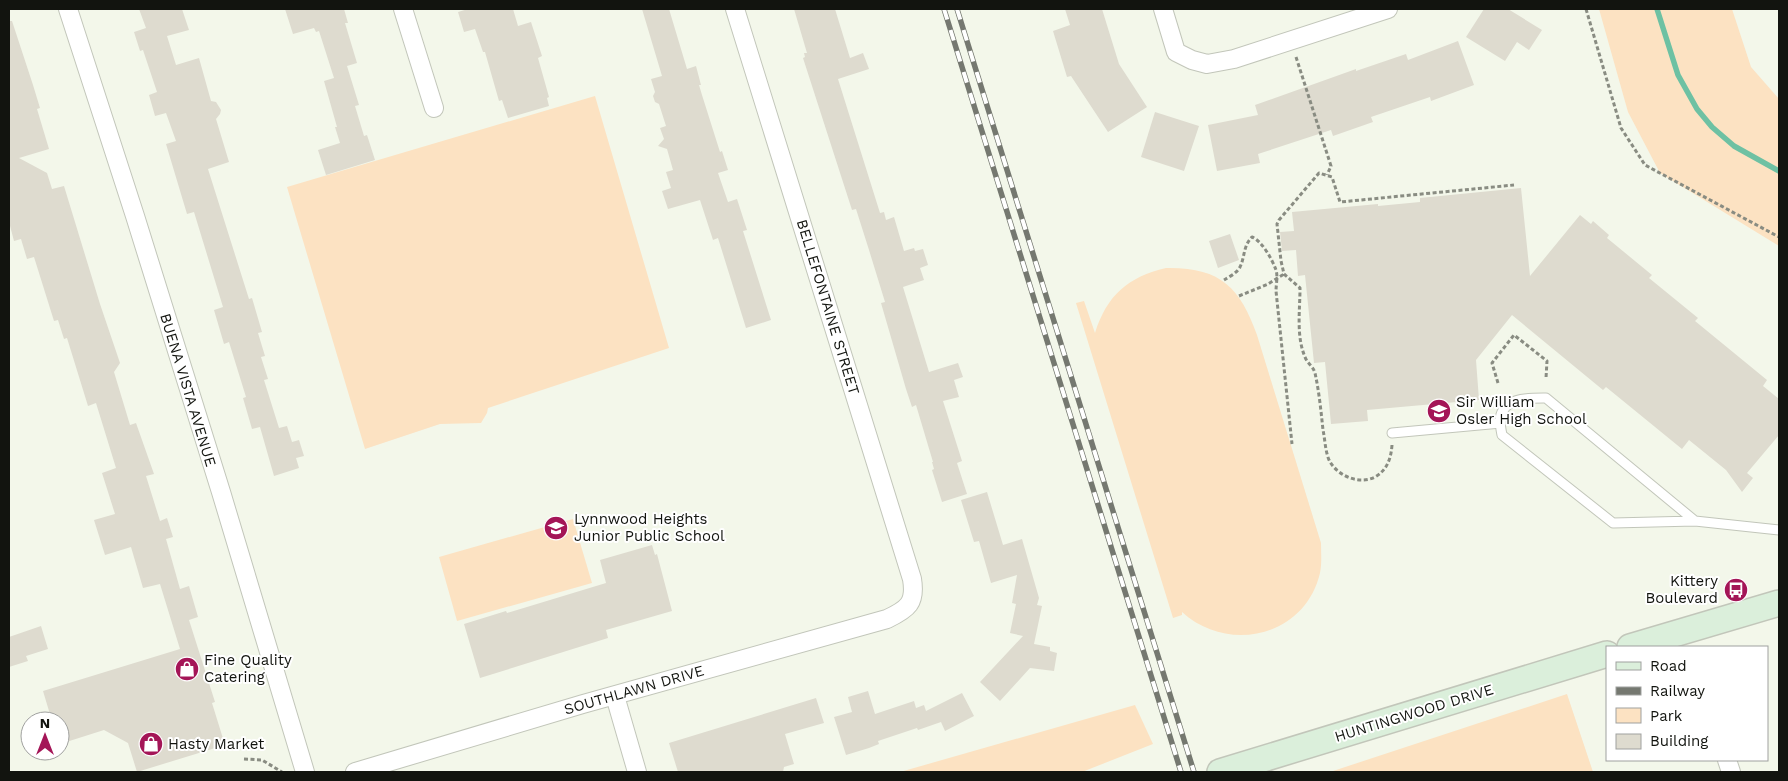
<svg xmlns="http://www.w3.org/2000/svg" width="1788" height="781" font-family="'Work Sans',sans-serif">
  <style>
    .green { fill: #fce2c2 }
    .lines { fill: none; stroke-linecap: round; stroke-linejoin: round }
    .stream { stroke: #6ec1a3; stroke-width: 5.5 }
    .building { fill: #dedbcf }
    .lane-casing { stroke: #c2c6ba; stroke-width: 11 }
    .street-casing { stroke: #c2c6ba; stroke-width: 20 }
    .secondary-casing { stroke: #c2c6ba; stroke-width: 28 }
    .path { stroke: #898c82; stroke-width: 3; stroke-dasharray: 4 2.5; stroke-linecap: butt }
    .lane { stroke: #fff; stroke-width: 9 }
    .street { stroke: #fff; stroke-width: 18 }
    .secondary { stroke: #dbefdb; stroke-width: 25 }
    .rail-casing { stroke: #757870; stroke-width: 5.5 }
    .rail { stroke: #fff; stroke-width: 4; stroke-dasharray: 11; stroke-linecap: butt }
    .labels { text-anchor: middle; dominant-baseline: central; stroke-width: 4; stroke-linejoin: round; paint-order: stroke }
    .street-label { font-size: 15px; fill: #12140f; stroke: #fff }
    .poi-label { font-size: 15px; fill: #12140f; stroke: #fff; text-anchor: start }
  </style>
  <rect width="100%" height="100%" fill="#f3f7ea"/>
  <!-- green -->
  <g class="green">
    <path d="M 1599,9 L 1732,9 L 1751,67 L 1779,99 L 1779,246 L 1660,173 L 1628,112 Z"/>
    <path d="M 595,96 L 669,348 L 488,408 L 487,413 L 481,423 L 440,424 L 365,449 L 287,187 Z"/>
    <path d="M 1166,268 C 1220,267 1240,287 1257,335 L 1321,543 C 1321,553 1322,563 1320,573 C 1305,637 1228,654 1182,612 L 1182,615 L 1173,618 L 1076,303 L 1084,301 L 1095,333 C 1107,295 1128,277 1166,268 Z"/>
    <path d="M 573,519 L 592,583 L 457,621 L 439,557 Z"/>
    <path d="M 1567,694 L 1593,772 L 1330,772 Z"/>
    <path d="M 1135,705 L 1153,744 L 1082,772 L 900,772 Z"/>
  </g>
  <g class="lines">
    <!-- stream -->
    <path class="stream" d="M 1657,9 L 1678,75 L 1697,109 L 1712,127 L 1734,146 L 1779,171"/>
  </g>
  <!-- building -->
  <g class="building">
    <path d="M 139,9 L 182,9 L 189,30 L 167,36 L 176,65 L 199,58 L 211,101 L 216,102 L 221,110 L 220,114 L 216,119 L 229,162 L 208,169 L 249,299 L 252,298 L 262,332 L 258,333 L 265,356 L 261,357 L 268,379 L 264,380 L 279,428 L 287,426 L 292,442 L 299,440 L 304,456 L 296,458 L 299,468 L 274,476 L 260,427 L 252,429 L 243,398 L 246,397 L 229,342 L 224,344 L 214,310 L 223,307 L 212,271 L 194,212 L 187,214 L 166,144 L 176,141 L 166,113 L 155,116 L 149,95 L 157,92 L 143,50 L 140,51 L 134,32 L 146,28 Z"/>
    <path d="M 285,9 L 344,9 L 348,23 L 345,23 L 357,63 L 347,66 L 359,105 L 355,106 L 364,136 L 367,135 L 375,160 L 326,175 L 318,150 L 340,143 L 335,127 L 337,127 L 324,81 L 334,78 L 319,31 L 316,32 L 314,28 L 293,34 Z"/>
    <path d="M 468,9 L 513,9 L 518,26 L 531,22 L 542,56 L 538,58 L 549,97 L 547,98 L 549,106 L 508,118 L 502,100 L 499,101 L 485,52 L 483,52 L 475,29 L 464,32 L 458,12 Z"/>
    <path d="M 642,9 L 669,9 L 687,69 L 696,66 L 701,85 L 699,85 L 702,95 L 720,152 L 722,151 L 728,170 L 718,173 L 728,202 L 737,199 L 747,230 L 743,231 L 771,320 L 746,328 L 718,238 L 713,240 L 700,200 L 668,209 L 662,191 L 671,188 L 666,172 L 673,170 L 667,149 L 658,146 L 664,139 L 660,128 L 666,126 L 659,104 L 655,102 L 653,96 L 655,92 L 651,79 L 662,76 Z"/>
    <path d="M 794,9 L 835,9 L 850,58 L 863,53 L 869,69 L 838,79 L 880,213 L 884,212 L 886,220 L 894,217 L 904,251 L 914,248 L 915,251 L 923,249 L 928,265 L 920,268 L 924,280 L 903,287 L 929,372 L 958,363 L 963,377 L 954,380 L 959,397 L 943,401 L 962,461 L 957,463 L 967,494 L 942,502 L 932,470 L 934,469 L 932,462 L 933,462 L 916,405 L 912,407 L 906,389 L 881,303 L 885,302 L 869,250 L 856,209 L 852,210 L 803,58 L 805,57 L 804,53 L 807,53 Z"/>
    <path d="M 1065,9 L 1102,9 L 1119,64 L 1147,107 L 1108,132 L 1071,76 L 1067,77 L 1053,31 L 1070,25 Z"/>
    <path d="M 1484,9 L 1508,9 L 1542,30 L 1529,50 L 1517,42 L 1505,61 L 1466,37 Z"/>
    <path d="M 9,21 L 12,21 L 33,85 L 40,108 L 37,109 L 49,149 L 19,158 L 47,173 L 52,189 L 64,186 L 100,304 L 120,363 L 114,372 L 130,425 L 136,423 L 154,474 L 146,476 L 160,521 L 167,518 L 173,537 L 166,539 L 180,589 L 189,586 L 198,617 L 189,620 L 215,702 L 212,703 L 225,745 L 137,772 L 128,743 L 104,730 L 60,744 L 60,721 L 52,721 L 43,691 L 180,649 L 160,584 L 143,588 L 131,547 L 105,555 L 94,520 L 115,514 L 102,473 L 116,468 L 96,403 L 88,406 L 67,338 L 64,339 L 58,320 L 54,321 L 34,257 L 27,259 L 21,239 L 14,241 L 9,222 Z"/>
    <path d="M 1458,41 L 1474,85 L 1431,101 L 1430,97 L 1371,117 L 1373,122 L 1333,136 L 1331,130 L 1258,154 L 1260,163 L 1217,171 L 1208,125 L 1258,115 L 1255,105 L 1356,69 L 1356,71 L 1406,54 L 1408,60 Z"/>
    <path d="M 1155,112 L 1199,126 L 1184,171 L 1141,157 Z"/>
    <path d="M 1521,188 L 1530,276 L 1580,215 L 1591,224 L 1593,221 L 1609,235 L 1607,238 L 1652,275 L 1649,278 L 1698,318 L 1695,321 L 1767,380 L 1763,386 L 1779,399 L 1779,435 L 1747,473 L 1753,478 L 1742,492 L 1726,470 L 1689,440 L 1682,449 L 1606,387 L 1603,390 L 1512,315 L 1476,360 L 1479,400 L 1367,410 L 1368,421 L 1331,424 L 1325,362 L 1314,363 L 1305,275 L 1298,276 L 1296,250 L 1282,251 L 1280,232 L 1294,231 L 1292,212 L 1378,204 L 1378,206 L 1420,202 L 1420,198 Z"/>
    <path d="M 1230,234 L 1239,260 L 1218,268 L 1209,241 Z"/>
    <path d="M 987,492 L 1003,545 L 1022,539 L 1039,598 L 1037,605 L 1042,606 L 1034,644 L 1050,647 L 1050,651 L 1057,653 L 1054,671 L 1030,668 L 1000,701 L 980,682 L 1023,636 L 1010,633 L 1016,604 L 1012,603 L 1017,575 L 991,583 L 979,541 L 974,542 L 961,500 Z"/>
    <path d="M 652,545 L 655,555 L 657,554 L 672,611 L 606,630 L 608,638 L 480,678 L 464,624 L 506,611 L 507,613 L 606,583 L 600,560 Z"/>
    <path d="M 41,626 L 48,649 L 26,656 L 28,661 L 9,667 L 9,637 Z"/>
    <path d="M 868,691 L 875,714 L 914,701 L 916,708 L 924,705 L 926,711 L 962,693 L 974,716 L 945,731 L 941,722 L 918,730 L 917,728 L 878,741 L 879,744 L 869,748 L 846,755 L 834,717 L 852,712 L 848,697 Z"/>
    <path d="M 816,698 L 824,723 L 785,734 L 794,764 L 784,767 L 783,772 L 678,772 L 669,743 Z"/>
  </g>
  <g class="lines">
    <!-- lane casing -->
    <g class="lane-casing">
      <g id="lane">
        <path d="M 1392,433 L 1501,423"/>
        <path d="M 1695,521 L 1546,398 C 1529,398 1503,397 1500,419 C 1500,424 1501,430 1502,435 L 1613,523 L 1695,521 L 1779,530"/>
      </g>
    </g>
    <!-- street casing -->
    <g class="street-casing">
      <g id="street">
        <path d="M 68,9 L 135,216 L 221,492 L 305,772"/>
        <path d="M 403,9 L 434,108"/>
        <path d="M 1163,9 L 1176,52 L 1192,60 L 1207,64 L 1234,59 L 1388,9"/>
        <path d="M 615,696 L 637,772"/>
        <path d="M 1727,760 L 1731,772"/>
        <path d="M 355,772 L 583,704 L 887,619 C 908,609 916,603 912,579 L 735,9"/>
      </g>
    </g>
    <!-- secondary casing -->
    <g class="secondary-casing">
      <g id="secondary">
        <path d="M 1630,647 L 1779,603"/>
        <path d="M 1220,772 L 1607,654"/>
      </g>
    </g>
    <!-- path -->
    <g class="path">
      <path d="M 1586,9 L 1621,128 L 1645,165 L 1779,237"/>
      <path d="M 1296,57 L 1331,166 L 1327,175"/>
      <path d="M 1224,280 C 1229,277 1237,273 1240,267 C 1245,257 1243,246 1252,237 C 1262,241 1272,259 1276,270 C 1278,276 1276,285 1276,291 L 1292,444"/>
      <path d="M 1239,296 L 1268,284 L 1284,274"/>
      <path d="M 1498,383 L 1492,363 L 1514,335 L 1547,361 L 1546,378"/>
      <path d="M 1392,445 C 1391,459 1387,470 1375,477 C 1359,485 1337,476 1329,460 C 1325,450 1325,439 1323,430 C 1321,411 1319,391 1315,373 C 1313,366 1307,363 1305,357 C 1296,336 1300,310 1300,288 L 1284,274 L 1281,261 L 1277,224 L 1279,220 L 1319,173 L 1332,177 L 1340,202 L 1514,185"/>
      <path d="M 244,759 L 262,760 L 282,772"/>
    </g>
    <!-- lane -->
    <use href="#lane" class="lane"/>
    <!-- street -->
    <use href="#street" class="street"/>
    <!-- secondary -->
    <use href="#secondary" class="secondary"/>
    <!-- rail casing -->
    <g class="rail-casing">
      <g id="rail">
        <path d="M 944,9 L 1181,772"/>
        <path d="M 957,9 L 1194,772"/>
      </g>
    </g>
    <!-- rail -->
    <use href="#rail" class="rail"/>
  </g>
  <!-- icons -->
  <defs>
    <g id="school-disc" transform="scale(1.25)"><circle r="9.5" fill="#a41557" stroke="#fff"/><path d="M0-5L7-2L0 1L-7-2ZM-4 1L0 2.5L4 1V4Q0 6-4 4Z" fill="#fff"/></g>
    <g id="bus-disc" transform="scale(1.25)"><circle r="9.5" fill="#a41557" stroke="#fff"/><path d="M-5-6H5V4H4V6H2V4H-2V6H-4V4H-5ZM-3.5-4V0h7V-4ZM-3.5 1.2v1.5H-2V1.2ZM2 1.2v1.5H3.5V1.2Z" fill="#fff"/></g>
    <g id="shop-disc" transform="scale(1.25)"><circle r="9.5" fill="#a41557" stroke="#fff"/><path d="M-5-2.5h2.3a2.7 3.5 0 0 1 5.4 0H5L5.5 6h-11ZM-1.5-2.5h3a1.5 2.3 0 0 0-3 0Z" fill="#fff"/></g>
  </defs>
  <g fill-rule="evenodd">
    <use href="#school-disc" x="1439" y="411"/>
    <use href="#school-disc" x="556" y="528"/>
    <use href="#bus-disc" x="1736" y="590"/>
    <use href="#shop-disc" x="187" y="669"/>
    <use href="#shop-disc" x="151" y="744"/>
  </g>
  <g class="labels">
    <!-- street labels -->
    <g class="street-label">
      <text transform="translate(828 307) rotate(73)">BELLEFONTAINE STREET</text>
      <text transform="translate(188 390) rotate(73)">BUENA VISTA AVENUE</text>
      <text transform="translate(634 690) rotate(-16)">SOUTHLAWN DRIVE</text>
      <text transform="translate(1414 713) rotate(-17)">HUNTINGWOOD DRIVE</text>
    </g>
    <!-- poi labels -->
    <g class="poi-label">
      <text x="1456" y="402">Sir William<tspan x="1456" dy="17">Osler High School</tspan></text>
      <text x="574" y="519">Lynnwood Heights<tspan x="574" dy="17">Junior Public School</tspan></text>
      <text x="1718" y="581" text-anchor="end">Kittery<tspan x="1718" dy="17">Boulevard</tspan></text>
      <text x="204" y="660">Fine Quality<tspan x="204" dy="17">Catering</tspan></text>
      <text x="168" y="744">Hasty Market</text>
    </g>
  </g>
  <!-- border -->
  <rect width="1788" height="781" fill="none" stroke="#12140f" stroke-width="20"/>
  <!-- legend -->
  <rect x="1606" y="646" width="162" height="115" fill="#ffffff" stroke="#a0a19f"/>
  <rect x="1616" y="662" width="25" height="8" fill="#dbefdb" stroke="#a0a19f"/>
  <text x="1650" y="671" font-size="15" fill="#12140f">Road</text>
  <rect x="1616" y="687" width="25" height="8" fill="#757870" stroke="#a0a19f"/>
  <text x="1650" y="696" font-size="15" fill="#12140f">Railway</text>
  <rect x="1616" y="708" width="25" height="15" fill="#fce2c2" stroke="#a0a19f"/>
  <text x="1650" y="721" font-size="15" fill="#12140f">Park</text>
  <rect x="1616" y="734" width="25" height="15" fill="#dedbcf" stroke="#a0a19f"/>
  <text x="1650" y="746" font-size="15" fill="#12140f">Building</text>
  <!-- north arrow -->
  <g transform="translate(45 736)"><circle r="24" fill="#ffffff" stroke="#a0a19f"/>
  <path d="M0-4L9 19L0 12L-9 19Z" fill="#a41557"/>
  <text y="-8" font-size="14" font-weight="bold" text-anchor="middle" fill="#12140f">N</text>
  </g>
</svg>
